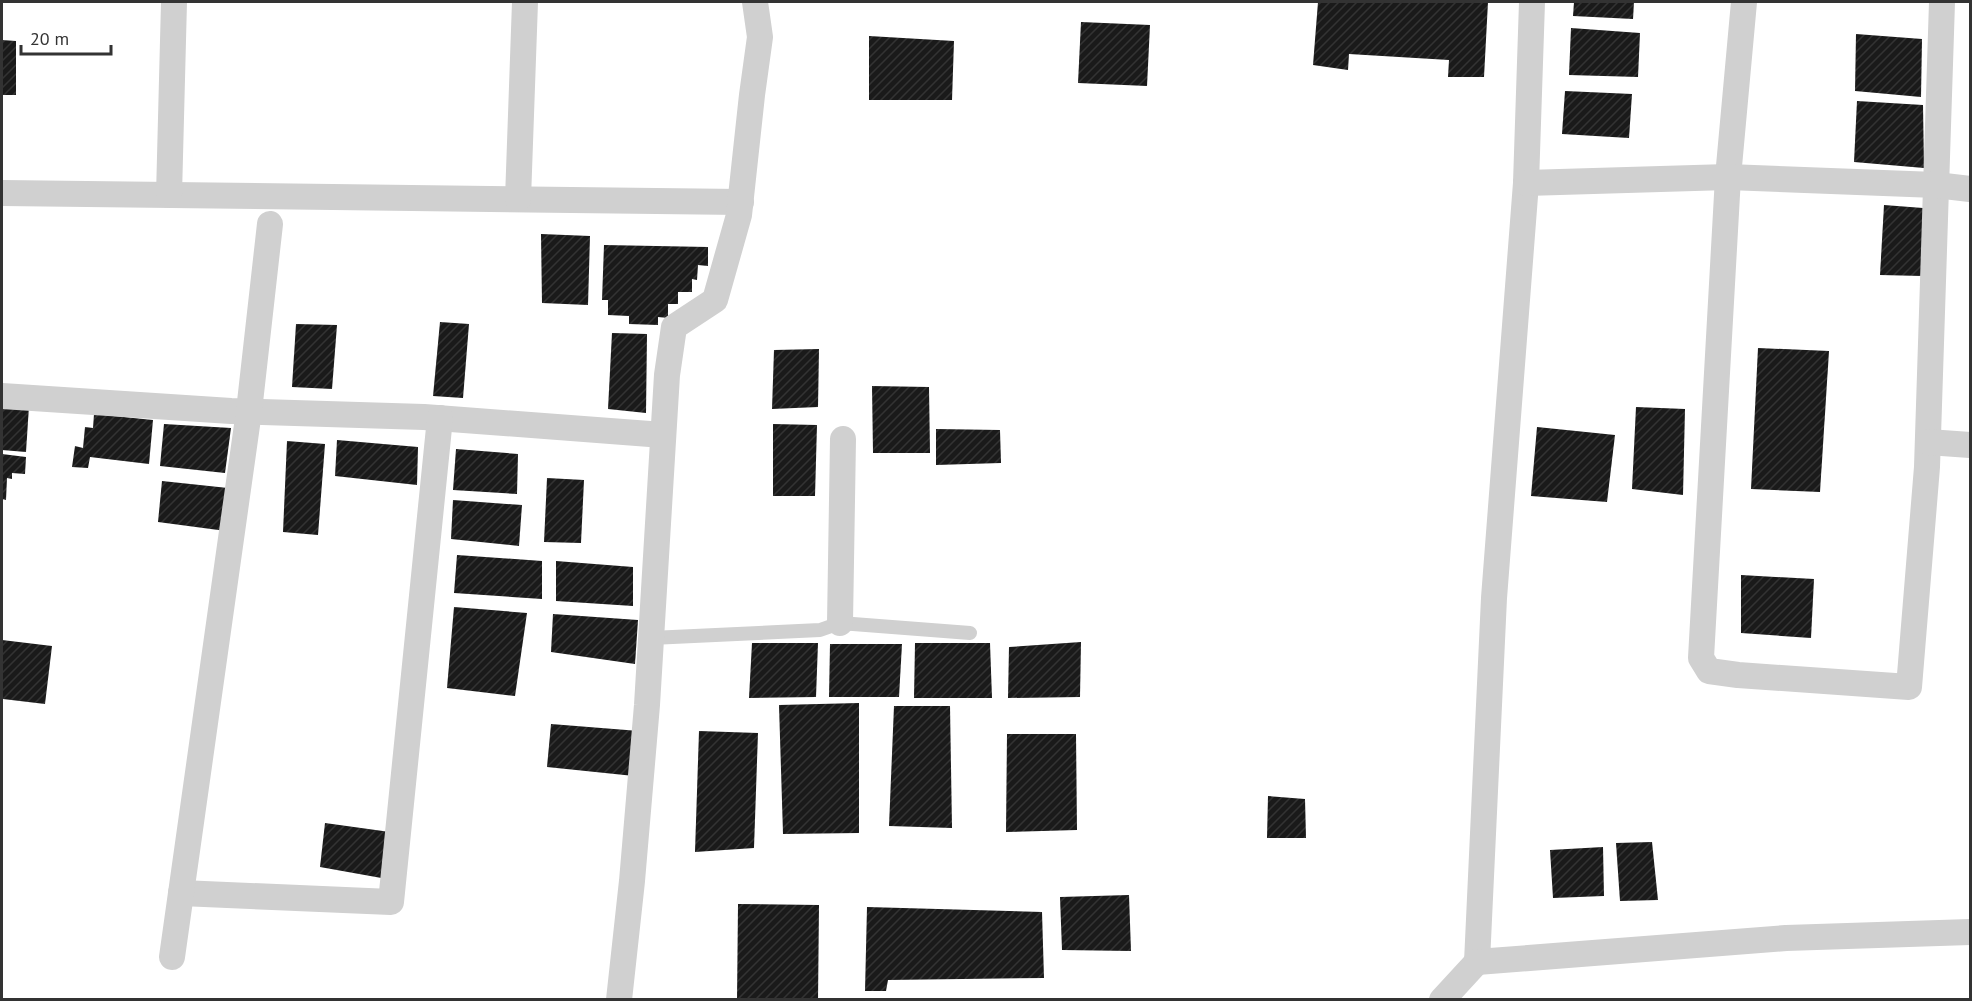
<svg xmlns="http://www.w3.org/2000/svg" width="1972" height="1001" font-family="'PT Sans',sans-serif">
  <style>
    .building { fill: url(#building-hatch) }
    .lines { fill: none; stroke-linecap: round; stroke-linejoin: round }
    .lane { stroke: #d0d0d0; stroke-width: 14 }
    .street { stroke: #d0d0d0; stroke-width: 26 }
  </style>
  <defs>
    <pattern id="building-hatch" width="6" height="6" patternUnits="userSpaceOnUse" patternTransform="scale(1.5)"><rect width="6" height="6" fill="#1a1a1a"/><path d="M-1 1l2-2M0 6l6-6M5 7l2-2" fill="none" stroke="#333"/></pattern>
  </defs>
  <rect width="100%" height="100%" fill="#fff"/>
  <!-- building -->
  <g class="building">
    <path d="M 1318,2 L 1488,2 L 1484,77 L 1448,77 L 1449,60 L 1349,54 L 1348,70 L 1313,65 Z"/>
    <path d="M 1574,2 L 1634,2 L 1633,19 L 1573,16 Z"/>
    <path d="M 1081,22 L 1150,25 L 1147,86 L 1078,83 Z"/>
    <path d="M 1571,28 L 1640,33 L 1638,77 L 1569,75 Z"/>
    <path d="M 1856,34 L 1922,39 L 1921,97 L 1855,91 Z"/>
    <path d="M 869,36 L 954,41 L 952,100 L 869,100 Z"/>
    <path d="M 2,40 L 16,41 L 16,95 L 2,95 Z"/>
    <path d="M 1565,91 L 1632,94 L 1629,138 L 1562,134 Z"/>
    <path d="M 1857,101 L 1923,105 L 1924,168 L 1854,162 Z"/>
    <path d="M 1884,205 L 1923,208 L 1922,276 L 1880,275 Z"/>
    <path d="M 541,234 L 590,236 L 588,305 L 542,303 Z"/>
    <path d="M 604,245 L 708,247 L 708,266 L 698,265 L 697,280 L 692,279 L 692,292 L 678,292 L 678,304 L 668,304 L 668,318 L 658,317 L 658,325 L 629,324 L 629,316 L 608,315 L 608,300 L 602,300 Z"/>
    <path d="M 440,322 L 469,324 L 463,398 L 433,396 Z"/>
    <path d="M 296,324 L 337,325 L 332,389 L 292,387 Z"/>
    <path d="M 612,333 L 647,334 L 646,413 L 608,409 Z"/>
    <path d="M 1758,348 L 1829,351 L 1820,492 L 1751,489 Z"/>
    <path d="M 819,349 L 818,407 L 772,409 L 774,350 Z"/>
    <path d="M 872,386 L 929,387 L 930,453 L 873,453 Z"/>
    <path d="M 2,404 L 29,406 L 26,452 L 2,450 Z"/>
    <path d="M 1636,407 L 1685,409 L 1683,495 L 1632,489 Z"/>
    <path d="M 94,414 L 153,420 L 149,464 L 90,457 L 88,468 L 72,467 L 75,446 L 83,448 L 85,427 L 93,428 Z"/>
    <path d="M 164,424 L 231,428 L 225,473 L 160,466 Z"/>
    <path d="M 773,424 L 817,425 L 815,496 L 773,496 Z"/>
    <path d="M 1537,427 L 1615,435 L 1607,502 L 1531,496 Z"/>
    <path d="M 936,429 L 1000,430 L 1001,463 L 936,465 Z"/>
    <path d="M 337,440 L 418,447 L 417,485 L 335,476 Z"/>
    <path d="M 287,441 L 325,444 L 318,535 L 283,532 Z"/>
    <path d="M 456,449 L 518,454 L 517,494 L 453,490 Z"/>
    <path d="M 2,454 L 26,457 L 25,474 L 12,473 L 12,479 L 7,478 L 6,500 L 2,499 Z"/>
    <path d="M 547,478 L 584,480 L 581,543 L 544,542 Z"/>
    <path d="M 162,481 L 228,488 L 226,531 L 158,522 Z"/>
    <path d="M 453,500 L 522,505 L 519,546 L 451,539 Z"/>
    <path d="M 457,555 L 542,561 L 542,599 L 454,593 Z"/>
    <path d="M 556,561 L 633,567 L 633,606 L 556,601 Z"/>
    <path d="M 1741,575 L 1814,579 L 1811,638 L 1741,633 Z"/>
    <path d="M 454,607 L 527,613 L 515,696 L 447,688 Z"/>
    <path d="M 553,614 L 638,620 L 635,664 L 551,652 Z"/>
    <path d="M 2,640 L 52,646 L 45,704 L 3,699 L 3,686 L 2,685 Z"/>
    <path d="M 1081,642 L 1080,697 L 1008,698 L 1009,647 Z"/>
    <path d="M 752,643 L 818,643 L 816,697 L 749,698 Z"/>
    <path d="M 915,643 L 990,643 L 992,698 L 914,698 Z"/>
    <path d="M 830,644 L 902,644 L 899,697 L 829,697 Z"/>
    <path d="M 859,703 L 859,833 L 783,834 L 779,705 Z"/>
    <path d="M 894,706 L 950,706 L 952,828 L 889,826 Z"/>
    <path d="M 551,724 L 639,731 L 634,776 L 547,767 Z"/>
    <path d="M 699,731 L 758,733 L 754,848 L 695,852 Z"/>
    <path d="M 1007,734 L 1076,734 L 1077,830 L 1006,832 Z"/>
    <path d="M 1268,796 L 1305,799 L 1306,838 L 1267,838 Z"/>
    <path d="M 325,823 L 390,832 L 387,879 L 320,867 Z"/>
    <path d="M 1652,842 L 1658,900 L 1620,901 L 1616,843 Z"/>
    <path d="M 1603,847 L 1604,896 L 1553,898 L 1550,850 Z"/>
    <path d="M 1129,895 L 1131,951 L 1062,950 L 1060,897 Z"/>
    <path d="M 738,904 L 819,905 L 818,1000 L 737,1000 Z"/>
    <path d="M 867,907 L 1042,912 L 1044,978 L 888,980 L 886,991 L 865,991 Z"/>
  </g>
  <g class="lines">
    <!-- lane -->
    <path class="lane" d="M 651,638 L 820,630 L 840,623 L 970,633"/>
    <!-- street -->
    <g class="street">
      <path d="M 1532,2 L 1526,183 L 1494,598 L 1477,962 L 1786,938 L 1970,932"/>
      <path d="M 1744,2 L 1728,177 L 1701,658 L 1709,671 L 1738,675 L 1909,687 L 1927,467 L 1942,2"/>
      <path d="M 1526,183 L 1728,177 L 1936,185 L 1970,189"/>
      <path d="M 2,193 L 741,202"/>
      <path d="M 169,195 L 174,2"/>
      <path d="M 518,199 L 525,2"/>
      <path d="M 2,396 L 231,411 L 424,417 L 663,435"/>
      <path d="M 1928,442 L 1970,445"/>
      <path d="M 840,623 L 843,439"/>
      <path d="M 181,893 L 391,902 L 440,418"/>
      <path d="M 172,957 L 249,411 L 270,224"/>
      <path d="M 619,1000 L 632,881 L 647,705 L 667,375 L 674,327 L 715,300 L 739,215 L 752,95 L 760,37 L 755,2"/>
      <path d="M 1442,1000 L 1477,962"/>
    </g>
  </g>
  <!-- border -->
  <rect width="1972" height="1001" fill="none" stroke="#333333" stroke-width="6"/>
  <!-- scale -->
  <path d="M21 45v9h90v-9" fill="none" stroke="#333333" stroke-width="3"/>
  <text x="30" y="45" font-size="18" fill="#333333" stroke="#ffffff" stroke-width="4.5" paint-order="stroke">20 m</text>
</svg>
